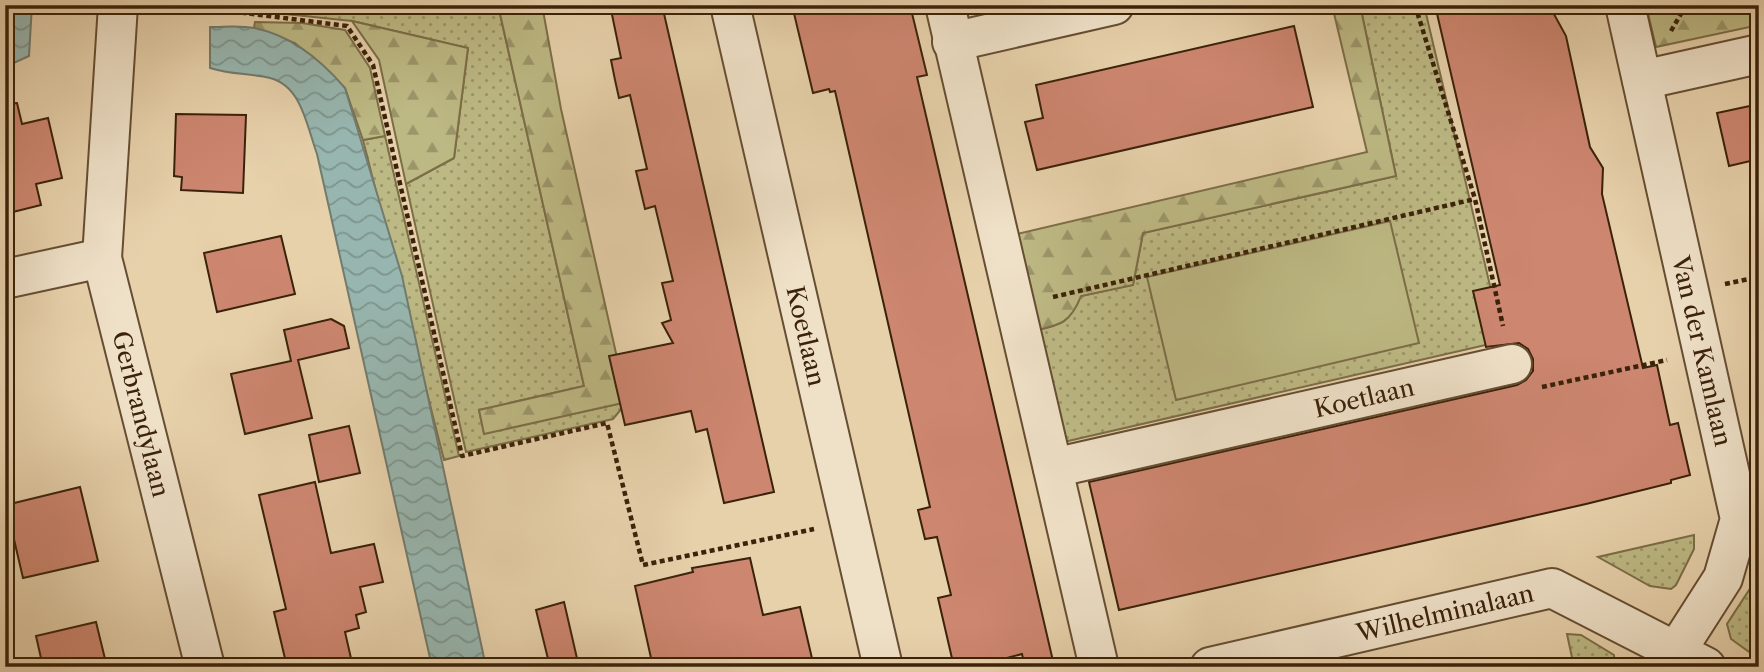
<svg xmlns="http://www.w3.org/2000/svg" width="1764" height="672" font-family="'Libre Caslon Text',serif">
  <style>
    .grass { fill: url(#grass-dots); stroke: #7c6e47; stroke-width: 2 }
    .forest { fill: url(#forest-firs); stroke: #7c6e47; stroke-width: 2 }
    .garden { fill: #bdb984; stroke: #7c6e47; stroke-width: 2 }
    .water { fill: url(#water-waves); stroke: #727b6d; stroke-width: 2 }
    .building { fill: #cd8670; stroke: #3b220a; stroke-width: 2 }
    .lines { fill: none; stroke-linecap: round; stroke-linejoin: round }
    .minor-casing { stroke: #664e32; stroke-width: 42 }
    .path { stroke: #3b220a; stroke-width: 4.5; stroke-dasharray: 5 3.5; stroke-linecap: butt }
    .minor { stroke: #efe1c8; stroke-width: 38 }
    .labels { text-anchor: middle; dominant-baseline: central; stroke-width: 6; stroke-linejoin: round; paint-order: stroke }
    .street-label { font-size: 24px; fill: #3b220a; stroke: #efe1c8 }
  </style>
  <defs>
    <pattern id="grass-dots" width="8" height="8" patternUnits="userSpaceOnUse" patternTransform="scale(1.75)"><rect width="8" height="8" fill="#bdb984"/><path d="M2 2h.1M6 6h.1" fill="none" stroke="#9b966a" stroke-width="1.8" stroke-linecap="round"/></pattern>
    <pattern id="forest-firs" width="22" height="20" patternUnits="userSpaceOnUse" patternTransform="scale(1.75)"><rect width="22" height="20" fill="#bdb984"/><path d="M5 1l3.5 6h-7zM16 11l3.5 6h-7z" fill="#9b966a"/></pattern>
    <pattern id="water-waves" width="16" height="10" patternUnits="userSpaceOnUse" patternTransform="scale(1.75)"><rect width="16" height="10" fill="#97b6af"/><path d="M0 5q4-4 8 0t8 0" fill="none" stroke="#7c948d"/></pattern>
  </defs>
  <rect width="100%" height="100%" fill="#e7d1ab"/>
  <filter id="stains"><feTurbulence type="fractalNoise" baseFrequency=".00286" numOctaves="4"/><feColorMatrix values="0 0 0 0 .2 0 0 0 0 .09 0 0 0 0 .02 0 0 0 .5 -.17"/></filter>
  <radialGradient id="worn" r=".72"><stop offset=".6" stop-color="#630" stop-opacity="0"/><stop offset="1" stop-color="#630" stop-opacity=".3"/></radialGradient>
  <!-- grass -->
  <g class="grass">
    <path d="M 316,5 L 498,5 L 584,386 L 479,410 L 484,433 L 627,402 L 613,419 L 466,452 L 406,184 L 454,158 L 468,48 L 352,21 L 304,16 Z"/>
    <path d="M 1360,5 L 1424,5 L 1503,341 L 1055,444 L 1028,332 C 1058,325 1069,326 1081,296 L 1133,285 L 1143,233 L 1396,176 Z"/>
    <path d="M 385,136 L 459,456 L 444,460 L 363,140 Z"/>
    <path d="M 1694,535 L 1694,549 L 1676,585 L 1671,589 L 1650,586 L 1598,557 Z"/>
    <path d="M 1759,565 L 1759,659 L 1731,639 L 1727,624 L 1751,587 Z"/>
    <path d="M 1567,634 L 1581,635 L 1614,655 L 1615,667 L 1574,667 Z"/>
  </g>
  <!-- forest -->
  <g class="forest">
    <path d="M 192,5 L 316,5 L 304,16 Z"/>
    <path d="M 498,5 L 542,5 L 561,109 L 627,402 L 484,434 L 479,410 L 584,386 Z"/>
    <path d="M 1332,5 L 1360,5 L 1396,176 L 1143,233 L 1133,285 L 1081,296 C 1069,326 1058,325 1028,332 L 1004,237 L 1367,152 Z"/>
    <path d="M 1646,5 L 1759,5 L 1759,25 L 1656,47 Z"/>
    <path d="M 352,21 L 468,48 L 454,158 L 406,184 L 379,60 Z"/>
    <path d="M 255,22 L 302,23 L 345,30 L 370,68 L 385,136 L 363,140 L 345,88 L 295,43 L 254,28 Z"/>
  </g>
  <!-- garden -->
  <path class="garden" d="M 1390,221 L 1419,343 L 1176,400 L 1147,277 Z"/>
  <!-- water -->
  <g class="water">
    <path d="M 5,5 L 32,5 L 29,56 L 5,67 Z"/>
    <path d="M 210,27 C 224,27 240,25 254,28 C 291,35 321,60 345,88 L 402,276 L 486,667 L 432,667 L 317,154 C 307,127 302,86 270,78 C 250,73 231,75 210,68 Z"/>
  </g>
  <!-- building -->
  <g class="building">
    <path d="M 610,5 L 662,5 L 774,492 L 724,503 L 707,429 L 696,432 L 691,411 L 625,425 L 609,356 L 673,343 L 662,323 L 671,320 L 662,283 L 673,281 L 655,206 L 645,209 L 636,171 L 647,169 L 630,95 L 619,98 L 615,80 L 611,60 L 621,58 Z"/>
    <path d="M 792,5 L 910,5 L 927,75 L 917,77 L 1053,661 L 1025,667 L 1022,654 L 973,667 L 954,667 L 938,598 L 951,595 L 937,537 L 925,539 L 918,510 L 930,507 L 835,91 L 830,92 L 829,89 L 813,93 Z"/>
    <path d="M 1435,5 L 1549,5 L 1566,36 L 1590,147 L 1603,168 L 1602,194 L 1643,368 L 1657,365 L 1670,425 L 1678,423 L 1690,475 L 1671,480 L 1671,483 L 1586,504 L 1119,610 L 1089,482 L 1517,385 L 1526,380 L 1533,371 L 1533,359 L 1528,349 L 1519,343 L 1486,347 L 1473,291 L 1500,285 Z"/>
    <path d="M 1294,26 L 1313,107 L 1037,170 L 1025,122 L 1043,118 L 1036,85 Z"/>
    <path d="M 17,103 L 22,124 L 48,118 L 62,178 L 36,184 L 41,205 L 5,214 L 5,104 Z"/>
    <path d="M 1759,104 L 1759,159 L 1729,166 L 1717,113 Z"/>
    <path d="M 176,114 L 246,115 L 243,193 L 181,190 L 182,177 L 174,176 Z"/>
    <path d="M 281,236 L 295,294 L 217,312 L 204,253 Z"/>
    <path d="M 331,319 L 344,326 L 349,348 L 298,360 L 312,418 L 245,434 L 231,374 L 291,361 L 284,330 Z"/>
    <path d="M 349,426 L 360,473 L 319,482 L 309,435 Z"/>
    <path d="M 315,482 L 331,553 L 374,544 L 383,582 L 360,587 L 366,612 L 356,615 L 359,628 L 345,632 L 353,667 L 287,667 L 274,612 L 286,609 L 259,495 Z"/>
    <path d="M 80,487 L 98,561 L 23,578 L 6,505 Z"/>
    <path d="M 750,558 L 763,615 L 800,607 L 814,667 L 653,667 L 635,586 L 693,572 L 692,568 Z"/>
    <path d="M 564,602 L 579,667 L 550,667 L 536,610 Z"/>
    <path d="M 96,622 L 107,667 L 43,667 L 36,636 Z"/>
  </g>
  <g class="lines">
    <!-- minor casing -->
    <g class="minor-casing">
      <g id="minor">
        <path d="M 118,5 L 102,258 L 205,667"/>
        <path d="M 730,5 L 883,667"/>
        <path d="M 945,5 L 1099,667"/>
        <path d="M 1625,5 L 1740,519 L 1723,578 L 1666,667"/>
        <path d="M 952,42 L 1114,5"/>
        <path d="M 1642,80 L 1759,54"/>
        <path d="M 5,279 L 102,258"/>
        <path d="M 1053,468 L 1512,364"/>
        <path d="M 1210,667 L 1552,588 L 1706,667"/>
      </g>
    </g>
    <!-- path -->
    <g class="path">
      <path d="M 182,5 L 347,26 L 373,65 L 462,456 L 607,423 L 643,565 L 814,529"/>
      <path d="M 1415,5 L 1475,199 L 1503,326"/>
      <path d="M 1671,31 L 1686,5"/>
      <path d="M 1725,284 L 1759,277"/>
      <path d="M 1053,297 L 1475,199"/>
      <path d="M 1542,387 L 1667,360"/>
    </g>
    <!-- minor -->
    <use href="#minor" class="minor"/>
  </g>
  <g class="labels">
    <!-- street labels -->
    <g class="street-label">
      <text transform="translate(806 336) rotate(77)">Koetlaan</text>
      <text transform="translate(1702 351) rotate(77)">Van der Kamlaan</text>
      <text transform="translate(1364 398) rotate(-13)">Koetlaan</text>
      <text transform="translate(141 414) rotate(76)">Gerbrandylaan</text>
      <text transform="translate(1445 613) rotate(-13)">Wilhelminalaan</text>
    </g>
  </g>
  <!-- margin -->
  <rect width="1764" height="672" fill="none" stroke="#e7d1ab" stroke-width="28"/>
  <rect x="7" y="7" width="1750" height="658" fill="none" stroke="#3b220a" stroke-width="3.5"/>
  <rect x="14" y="14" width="1736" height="644" fill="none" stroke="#3b220a" stroke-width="2"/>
  <rect width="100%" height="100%" filter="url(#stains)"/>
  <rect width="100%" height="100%" fill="url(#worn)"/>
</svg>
